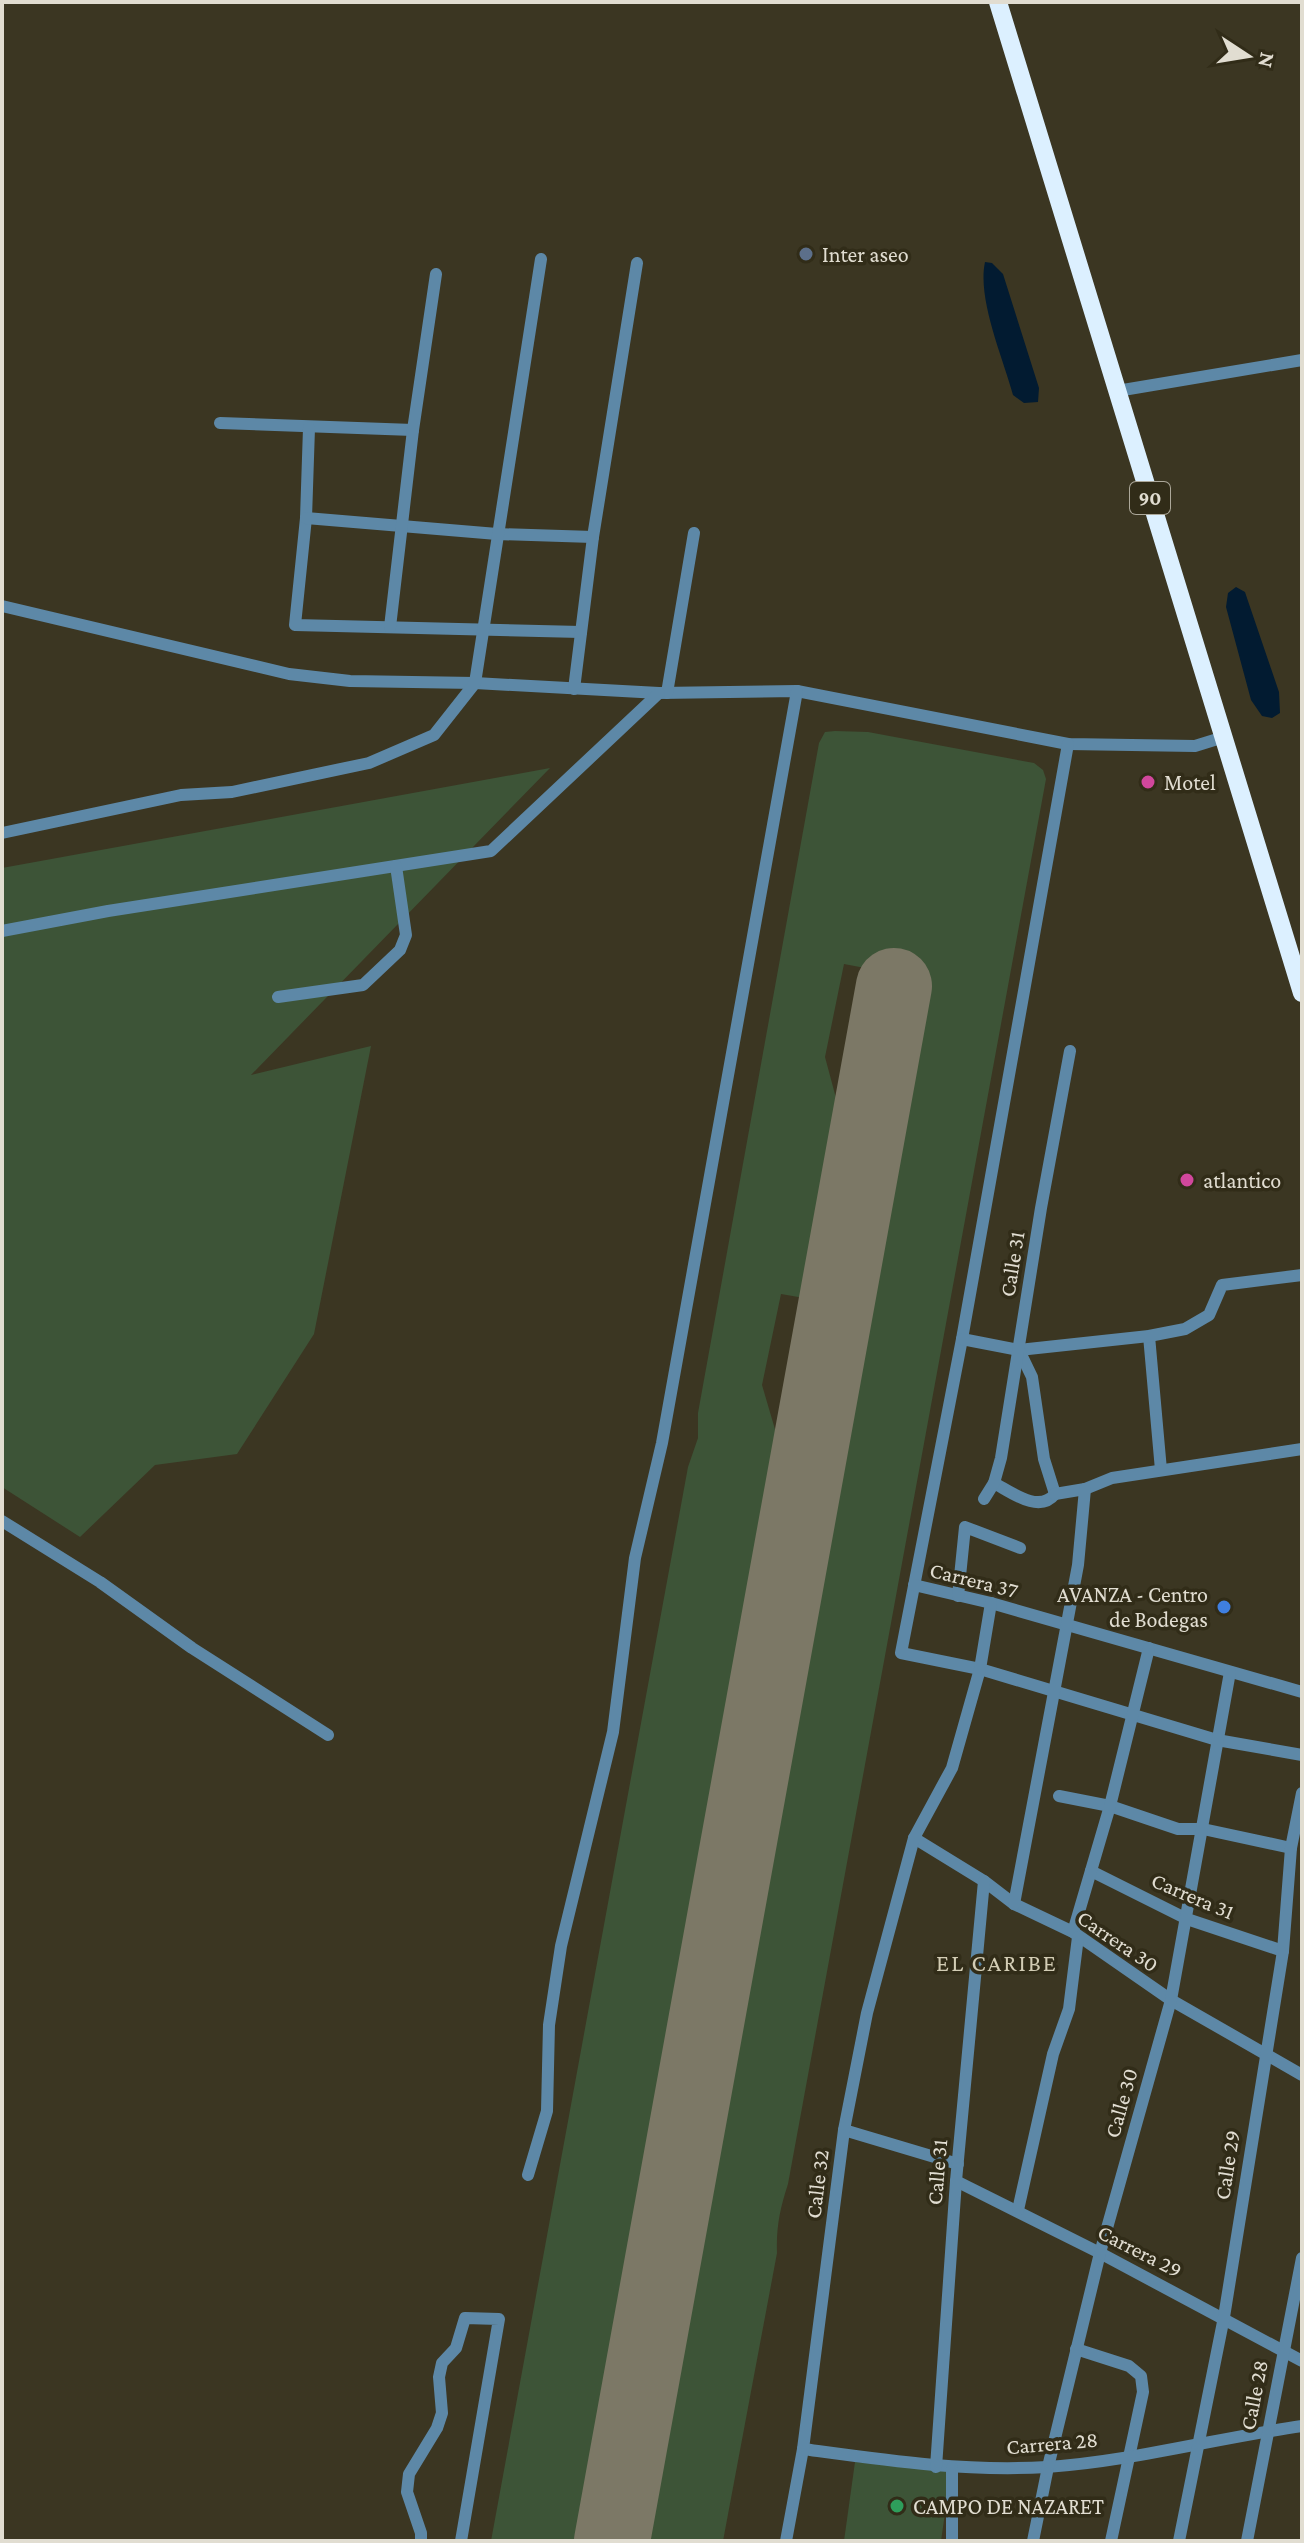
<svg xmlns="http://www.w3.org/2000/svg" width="1304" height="2543" font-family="'Crimson Pro',serif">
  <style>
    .green { fill: #3d5437 }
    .water { fill: #021b31 }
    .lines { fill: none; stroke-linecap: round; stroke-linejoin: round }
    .runway { stroke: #7c7866; stroke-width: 76 }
    .minor { stroke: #5d88a7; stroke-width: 12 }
    .highway { stroke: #dcf0ff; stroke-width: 18 }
    .service-dot { fill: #5c6f8a; stroke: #312c18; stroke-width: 3 }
    .hotel-dot { fill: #d1479c; stroke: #312c18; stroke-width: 3 }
    .shop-dot { fill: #3f7fe0; stroke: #312c18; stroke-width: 3 }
    .leisure-dot { fill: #2e9e5b; stroke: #312c18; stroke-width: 3 }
    .labels { text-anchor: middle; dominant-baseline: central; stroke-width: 7; stroke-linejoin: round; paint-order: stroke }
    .shield { fill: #312c18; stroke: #aca89a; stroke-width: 2 }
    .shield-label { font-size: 20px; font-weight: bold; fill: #e1ddd1 }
    .poi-label { font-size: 22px; fill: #e1ddd1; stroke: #312c18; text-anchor: start }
    .street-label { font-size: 22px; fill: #e1ddd1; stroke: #312c18 }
    .neighbourhood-label { font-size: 24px; letter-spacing: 2px; fill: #d3cdb5; stroke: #312c18 }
  </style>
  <rect width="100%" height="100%" fill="#3b3622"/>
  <!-- green -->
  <g class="green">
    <path d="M 835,731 L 868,732 L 1034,763 L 1043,770 L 1046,779 L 788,2184 C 780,2208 776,2228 777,2253 L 723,2541 L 639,2541 L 923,979 L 844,964 L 825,1057 L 844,1128 L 810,1299 L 781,1294 L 762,1385 L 784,1460 L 588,2541 L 491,2541 L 688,1467 L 698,1438 L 698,1413 L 819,743 L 825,732 Z"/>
    <path d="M 550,768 L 251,1075 L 371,1046 L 314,1334 L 237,1454 L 155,1465 L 80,1537 L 2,1487 L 2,868 Z"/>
    <path d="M 855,2462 L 951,2471 L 941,2541 L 844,2541 Z"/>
  </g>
  <!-- water -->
  <g class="water">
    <path d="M 985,262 L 992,263 L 1003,274 L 1039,388 L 1038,402 L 1024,403 L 1013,395 C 1003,358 977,299 985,262 Z"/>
    <path d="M 1236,587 L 1245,592 L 1248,601 L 1279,692 L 1280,713 L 1272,718 L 1262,716 L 1251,700 L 1226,607 L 1228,593 Z"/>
  </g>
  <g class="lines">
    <!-- runway -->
    <path class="runway" d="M 612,2541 L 894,986"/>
    <!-- minor -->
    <g class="minor">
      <path d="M 1117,391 L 1302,360"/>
      <path d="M 220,423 L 413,430"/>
      <path d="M 309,428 L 306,518 L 295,625 L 581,632"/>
      <path d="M 306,518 L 497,534 L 593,537"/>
      <path d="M 2,606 L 289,674 L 350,681 L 475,683 L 659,693 L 797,691 L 1068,744 L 1195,746 L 1224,737"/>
      <path d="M 390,627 L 413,430 L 436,274"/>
      <path d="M 574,689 L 593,537 L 637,263"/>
      <path d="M 667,693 L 694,533"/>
      <path d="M 1068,744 L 962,1339 L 901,1653 L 980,1669 L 1217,1740 L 1302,1755"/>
      <path d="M 2,833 L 181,795 L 232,792 L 369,763 L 434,735 L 475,683 L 541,259"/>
      <path d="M 2,931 L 108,911 L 491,851 L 659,693"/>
      <path d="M 278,997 L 363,985 L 400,950 L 406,935 L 396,866"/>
      <path d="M 1149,1336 L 1161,1470"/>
      <path d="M 962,1339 L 1019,1350 L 1149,1336 L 1185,1329 L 1209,1315 L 1222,1285 L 1302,1275"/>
      <path d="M 1019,1350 L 1032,1377 L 1044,1459 L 1055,1494"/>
      <path d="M 994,1483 C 1011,1492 1039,1514 1055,1494"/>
      <path d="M 1055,1494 L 1085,1489 L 1112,1478 L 1302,1449"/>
      <path d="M 984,1499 L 994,1483 L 1001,1458 L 1041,1208 L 1070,1051"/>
      <path d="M 2,1521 L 100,1582 L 192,1648 L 328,1735"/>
      <path d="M 914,1585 L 991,1603 L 1302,1692"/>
      <path d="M 958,1596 L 965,1527 L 1020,1548"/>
      <path d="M 1059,1796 L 1110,1806 L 1178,1829 L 1203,1829 L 1291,1848"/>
      <path d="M 914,1838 L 984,1881 L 1014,1904 L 1073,1932 L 1171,2000 L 1302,2075"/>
      <path d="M 1091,1871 L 1187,1919 L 1283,1951"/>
      <path d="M 1014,1904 L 1078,1565 L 1085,1489"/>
      <path d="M 1073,1932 L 1110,1806 L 1149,1648"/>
      <path d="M 844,2130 L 958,2164"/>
      <path d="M 528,2175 L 547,2111 L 549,2025 L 561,1946 L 613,1732 L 635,1558 L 662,1443 L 797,691"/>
      <path d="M 956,2181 L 1100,2253 L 1302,2361"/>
      <path d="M 1018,2210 L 1053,2054 L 1069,2009 L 1078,1937"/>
      <path d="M 1076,2349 L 1129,2366 L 1141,2376 L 1143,2392 L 1111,2541"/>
      <path d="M 803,2449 C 884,2460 964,2472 1047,2467 C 1133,2461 1217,2438 1302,2426"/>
      <path d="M 936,2467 L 956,2181 L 984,1881"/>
      <path d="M 952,2468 L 952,2541"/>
      <path d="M 421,2541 L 421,2533 L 407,2492 L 409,2474 L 437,2428 L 442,2413 L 439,2377 L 442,2363 L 456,2348 L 465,2318 L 499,2319 L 461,2541"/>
      <path d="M 786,2541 L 803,2449 L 844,2130 L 867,2013 L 914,1838 L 952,1768 L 980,1669 L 991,1603"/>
      <path d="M 1033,2541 L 1048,2467 L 1100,2253 L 1171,2000 L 1230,1672"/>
      <path d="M 1179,2541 L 1224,2317 L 1283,1951 L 1291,1848 L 1302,1793"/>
      <path d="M 1247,2541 L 1302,2258"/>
    </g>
    <!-- highway -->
    <path class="highway" d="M 998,2 L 1302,993"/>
  </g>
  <!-- markers -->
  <circle class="service-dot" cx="806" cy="254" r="8"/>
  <g class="hotel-dot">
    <circle cx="1148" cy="782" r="8"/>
    <circle cx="1187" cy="1180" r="8"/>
  </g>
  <circle class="shop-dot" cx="1224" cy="1607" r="8"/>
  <circle class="leisure-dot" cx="897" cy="2506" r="8"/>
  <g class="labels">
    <!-- shield labels -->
    <rect class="shield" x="1130" y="482" width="40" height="32" rx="6"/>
    <g class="shield-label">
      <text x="1150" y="498">90</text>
    </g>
    <!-- poi labels -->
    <g class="poi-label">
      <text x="822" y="254">Inter aseo</text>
      <text x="1164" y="782">Motel</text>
      <text x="1203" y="1180">atlantico</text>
      <text x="1208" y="1594" text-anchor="end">AVANZA - Centro<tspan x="1208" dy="25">de Bodegas</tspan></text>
      <text x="913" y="2506">CAMPO DE NAZARET</text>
    </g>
    <!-- street labels -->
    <g class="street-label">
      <text transform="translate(1012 1264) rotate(-81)">Calle 31</text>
      <text transform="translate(974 1580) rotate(14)">Carrera 37</text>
      <text transform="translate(1193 1896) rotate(23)">Carrera 31</text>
      <text transform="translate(1118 1941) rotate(34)">Carrera 30</text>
      <text transform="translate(1121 2103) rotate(-74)">Calle 30</text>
      <text transform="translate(1227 2165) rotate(-81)">Calle 29</text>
      <text transform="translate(937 2172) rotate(-85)">Calle 31</text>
      <text transform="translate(817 2184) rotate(-83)">Calle 32</text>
      <text transform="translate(1140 2251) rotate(27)">Carrera 29</text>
      <text transform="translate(1254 2395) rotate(-79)">Calle 28</text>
      <text transform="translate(1052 2443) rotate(-5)">Carrera 28</text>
    </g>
    <!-- neighbourhood labels -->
    <g class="neighbourhood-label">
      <text x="997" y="1962">EL CARIBE</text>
    </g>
  </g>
  <!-- border -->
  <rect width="1304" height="2543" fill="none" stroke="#e1ddd1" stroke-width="8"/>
  <!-- north arrow -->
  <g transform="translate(1248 56) rotate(102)" stroke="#312c18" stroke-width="6" paint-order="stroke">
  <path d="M0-6L14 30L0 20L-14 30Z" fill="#e1ddd1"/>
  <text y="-12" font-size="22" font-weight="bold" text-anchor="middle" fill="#e1ddd1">N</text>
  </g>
</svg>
